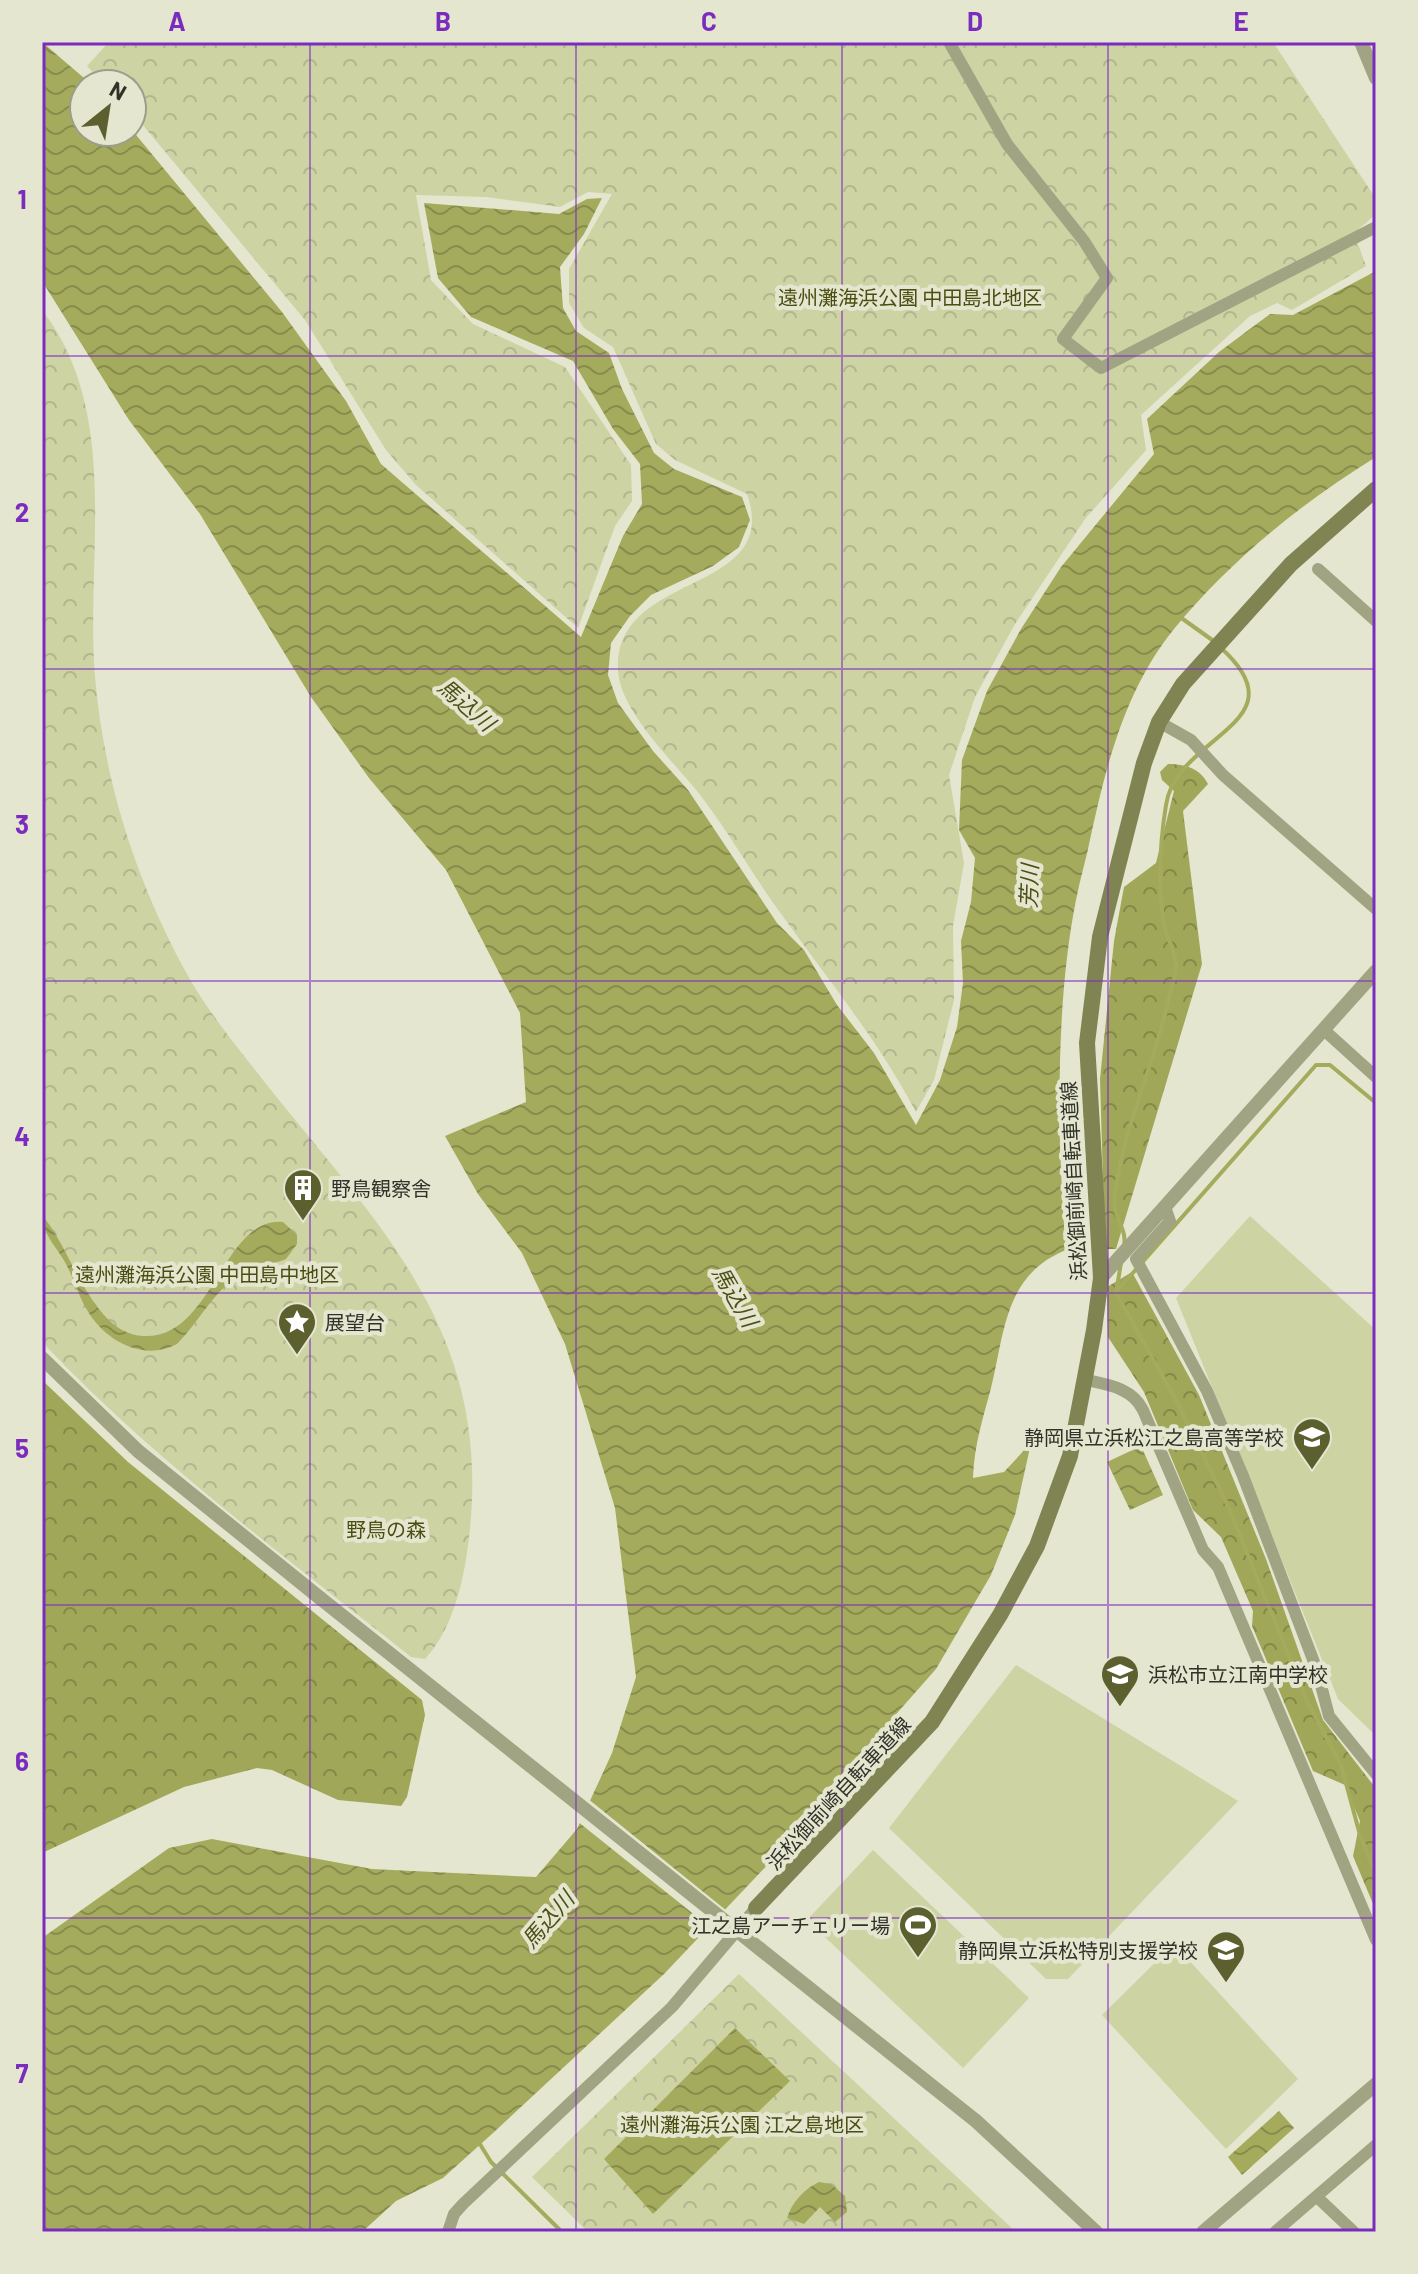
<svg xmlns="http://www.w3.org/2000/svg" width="1418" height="2274" font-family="Barlow,'Noto Sans JP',sans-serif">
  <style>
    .grass { fill: #ced3a4 }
    .forest { fill: url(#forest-crowns) }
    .park { fill: url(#park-crowns) }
    .water { fill: url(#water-waves) }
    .pier { fill: #e4e6cf }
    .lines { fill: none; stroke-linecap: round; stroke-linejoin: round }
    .stream { stroke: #a5ab5c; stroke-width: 4 }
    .minor { stroke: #a0a483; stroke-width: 12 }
    .tertiary { stroke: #a0a483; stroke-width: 14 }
    .secondary { stroke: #808452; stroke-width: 16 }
    .tertiary-bridge { stroke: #a0a483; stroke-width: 14 }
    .grid { fill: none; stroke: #7b2cbf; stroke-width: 2; stroke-opacity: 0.55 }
    .labels { text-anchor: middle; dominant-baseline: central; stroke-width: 8; stroke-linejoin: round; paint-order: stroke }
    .park-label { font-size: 20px; fill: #4b4e12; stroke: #e4e6cf }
    .street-label { font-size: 20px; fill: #303128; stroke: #e4e6cf }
    .poi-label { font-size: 20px; fill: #303128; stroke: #e4e6cf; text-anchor: start }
    .water-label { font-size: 22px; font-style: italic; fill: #4d5015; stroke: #e4e6cf }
    .neatline { fill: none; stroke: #7b2cbf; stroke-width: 3 }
    .grid-label { font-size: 26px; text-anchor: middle; font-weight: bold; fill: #7b2cbf }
  </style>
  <defs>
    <pattern id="forest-crowns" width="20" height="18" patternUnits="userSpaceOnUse" patternTransform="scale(2)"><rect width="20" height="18" fill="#a1a758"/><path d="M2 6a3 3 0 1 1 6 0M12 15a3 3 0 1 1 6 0" fill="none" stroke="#848949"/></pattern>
    <pattern id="park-crowns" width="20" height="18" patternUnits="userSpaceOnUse" patternTransform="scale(2)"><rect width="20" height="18" fill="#ced3a4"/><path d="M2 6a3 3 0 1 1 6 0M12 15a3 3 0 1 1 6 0" fill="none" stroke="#b1b68d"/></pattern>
    <pattern id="water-waves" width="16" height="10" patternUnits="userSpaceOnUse" patternTransform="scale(2)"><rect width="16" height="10" fill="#a5ab5c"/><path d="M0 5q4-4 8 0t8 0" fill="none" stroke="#878c4c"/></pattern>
  </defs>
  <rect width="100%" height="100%" fill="#e4e6cf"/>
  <!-- grass -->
  <g class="grass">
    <path d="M 1250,1216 L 1376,1330 L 1376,1736 L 1338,1699 L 1176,1298 Z"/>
    <path d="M 1016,1665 L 1238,1801 L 1068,1979 L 1046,1979 L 889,1828 Z"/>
    <path d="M 873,1850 L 1029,1998 L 963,2068 L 807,1920 Z"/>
    <path d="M 1174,1944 L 1298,2079 L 1226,2149 L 1102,2015 Z"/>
  </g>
  <!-- forest -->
  <g class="forest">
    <path d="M 1168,764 C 1185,764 1200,768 1208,784 L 1183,811 L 1202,964 L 1116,1249 L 1105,1249 L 1100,1079 L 1114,941 L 1124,887 L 1156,863 L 1174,791 L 1162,780 L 1160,772 Z"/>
    <path d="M 1132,1272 L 1199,1395 L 1266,1559 L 1323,1720 L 1374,1786 L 1376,1911 L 1353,1856 L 1360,1821 L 1345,1785 L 1313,1771 L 1252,1626 L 1253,1611 L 1221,1537 L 1193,1510 L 1144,1392 L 1108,1337 L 1107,1287 Z"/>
    <path d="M 42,1380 L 128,1462 L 422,1700 L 425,1715 L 407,1797 L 401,1806 L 338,1800 L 272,1770 L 257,1768 L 184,1787 L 42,1853 Z"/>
  </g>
  <!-- park -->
  <g class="park">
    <path d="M 109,42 L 1273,42 L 1376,199 L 1376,214 L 1354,233 L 1366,266 L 1292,310 L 1277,303 L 1250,316 L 1141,415 L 1146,450 L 1085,519 L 1015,624 L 975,697 L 949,775 L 964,863 L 953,926 L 954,1000 L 934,1080 L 916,1112 C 878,1040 826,977 779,911 C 753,875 731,836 704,800 C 679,766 620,714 618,670 C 613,570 783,596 747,494 L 675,460 L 656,444 L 613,347 L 584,328 L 569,303 L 569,269 L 612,194 L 588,192 L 560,207 L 486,197 L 416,195 L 431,280 L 473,324 L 565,367 L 631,465 L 632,501 L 615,526 L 578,628 L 416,485 L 386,450 L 305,320 L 132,112 L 132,84 L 104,84 L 87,66 Z"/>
    <path d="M 42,310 C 122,413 85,557 95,677 C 104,780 134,874 182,965 C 204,1007 234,1043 263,1080 C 377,1224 490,1328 470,1528 C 466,1570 456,1626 425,1659 L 411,1657 C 285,1556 153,1460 42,1342 Z"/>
    <path d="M 739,1974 L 1016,2232 L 588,2232 L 532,2177 Z"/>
  </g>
  <!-- water -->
  <g class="water">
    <path d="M 42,42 L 91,84 L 84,84 L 84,132 L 132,130 L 282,312 L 346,401 L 381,464 L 581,637 L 623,536 L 642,504 L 640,464 L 613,429 L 573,361 L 471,317 L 438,278 L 424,203 L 559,214 L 587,199 L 602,198 L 584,234 L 560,267 L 563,308 L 576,331 L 609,353 L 622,389 L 654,453 L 674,469 L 742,497 L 750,520 L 739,547 L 713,566 L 651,595 L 630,616 L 611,643 L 608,675 L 618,703 L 653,751 L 688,790 L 777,923 L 804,950 L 837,1005 L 874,1053 L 916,1125 L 940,1080 L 957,1027 L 963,983 L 961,941 L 971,902 L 975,858 L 959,830 L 962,760 L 987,691 L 1021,629 L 1061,567 L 1154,454 L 1147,419 L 1219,352 L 1270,314 L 1293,315 L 1376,271 L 1376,457 C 1301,503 1230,561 1174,629 C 1126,688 1107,762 1091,835 C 1087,857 1080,878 1076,900 C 1055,1004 1057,1143 1066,1250 C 1004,1275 1005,1332 991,1388 C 983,1418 974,1446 973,1478 L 1004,1472 L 1031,1443 L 1015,1515 L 991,1575 L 936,1669 L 845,1772 L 812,1818 L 664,1974 L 493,2133 L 443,2178 L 396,2201 L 362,2232 L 42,2232 L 42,1938 L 169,1848 L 212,1839 L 372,1869 L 536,1877 L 577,1829 L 612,1753 L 636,1677 L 615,1508 L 565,1344 L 522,1253 L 478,1194 L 445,1136 L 526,1102 L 520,1013 L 446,870 L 369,778 L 311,697 L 200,514 L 129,420 L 42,281 Z"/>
    <path d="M 42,1215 C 65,1243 76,1280 99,1309 C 111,1324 124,1335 144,1336 C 213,1339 222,1217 283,1222 L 297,1235 L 297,1244 L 286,1259 C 273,1265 257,1264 245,1271 C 214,1289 200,1321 177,1344 C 143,1362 105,1341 87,1310 C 78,1295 74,1279 66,1264 C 57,1247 42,1234 42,1215 Z"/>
    <path d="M 1141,1446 L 1163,1495 L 1130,1510 L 1107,1462 Z"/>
    <path d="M 735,2028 L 790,2081 L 653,2214 L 604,2159 Z"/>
    <path d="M 1279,2111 L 1294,2128 L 1242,2175 L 1228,2157 Z"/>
    <path d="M 819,2182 L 831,2184 L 845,2196 L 847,2212 L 835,2222 L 820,2207 L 804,2224 L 787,2218 C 792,2202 804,2189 819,2182 Z"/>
  </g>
  <!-- pier -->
  <path class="pier" d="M 587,1798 L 727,1911 L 711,1928 L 577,1821 Z"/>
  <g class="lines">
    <!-- stream -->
    <g class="stream">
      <path d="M 1180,617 L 1215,642"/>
      <path d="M 1124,1246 C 1127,1229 1116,1222 1115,1206 C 1114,1199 1116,1184 1118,1176 C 1128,1117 1155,1061 1168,1002 C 1170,991 1176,977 1176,966 C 1176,951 1165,935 1163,920 C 1158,882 1160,842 1166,805 C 1176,735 1304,723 1221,648"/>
      <path d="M 1121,1263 L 1116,1293 L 1176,1400 L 1229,1508 L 1306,1699 L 1341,1765 L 1360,1835 L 1376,1875"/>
      <path d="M 1117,1291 L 1316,1065 L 1330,1065 L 1376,1103"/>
      <path d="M 478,2141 L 491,2162 L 562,2232"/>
    </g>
    <!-- minor -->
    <g class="minor">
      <path d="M 949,42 L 1007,144 L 1084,241 L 1107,278 L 1063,339 L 1101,368 L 1376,227"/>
      <path d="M 1318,569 L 1376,621"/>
      <path d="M 1159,722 L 1191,740 L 1223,775 L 1376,909"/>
      <path d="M 1324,1030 L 1376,1077"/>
      <path d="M 1165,1207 L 1170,1221 L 1136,1259 L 1207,1391 L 1243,1476 L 1317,1670 L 1329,1716 L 1376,1774"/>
      <path d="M 1086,1380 C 1109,1385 1132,1388 1143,1410 L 1203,1550 L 1218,1567 L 1376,1940"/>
      <path d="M 1317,2197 L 1354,2232"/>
      <path d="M 448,2232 L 454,2214 L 463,2204 L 672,2007 L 756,1908"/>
      <path d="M 1275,2232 L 1376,2145"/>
    </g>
    <!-- tertiary -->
    <g class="tertiary">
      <path d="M 1361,42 L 1376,78"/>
      <path d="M 1101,1278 L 1376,971"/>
      <path d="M 42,1358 L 138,1451 L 320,1598"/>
      <path d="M 760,1949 L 976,2121 L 1096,2232"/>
      <path d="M 1203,2232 L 1376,2084"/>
    </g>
    <!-- secondary -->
    <path class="secondary" d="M 756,1908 L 932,1722 L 1000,1615 L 1037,1546 L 1070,1456 L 1094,1330 L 1101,1278 L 1087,1043 L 1100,937 L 1144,763 L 1159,722 L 1183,684 L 1291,564 L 1376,489"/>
    <!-- tertiary-bridge -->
    <path class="tertiary-bridge" d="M 320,1598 L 760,1949"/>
  </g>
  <!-- grid -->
  <path class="grid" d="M 310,42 L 310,2232M 576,42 L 576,2232M 842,42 L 842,2232M 1108,42 L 1108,2232M 42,356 L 1376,356M 42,669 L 1376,669M 42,981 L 1376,981M 42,1293 L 1376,1293M 42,1605 L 1376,1605M 42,1918 L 1376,1918"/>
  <!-- icons -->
  <defs>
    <g id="building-pin" transform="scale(2)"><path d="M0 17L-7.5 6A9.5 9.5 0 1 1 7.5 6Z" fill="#5c602e" stroke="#e4e6cf"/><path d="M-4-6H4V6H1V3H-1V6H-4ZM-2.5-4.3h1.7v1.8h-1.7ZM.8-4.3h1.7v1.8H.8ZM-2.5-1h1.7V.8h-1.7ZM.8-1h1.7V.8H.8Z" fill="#fff"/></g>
    <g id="sight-pin" transform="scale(2)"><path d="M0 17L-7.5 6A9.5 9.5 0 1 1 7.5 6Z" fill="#5c602e" stroke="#e4e6cf"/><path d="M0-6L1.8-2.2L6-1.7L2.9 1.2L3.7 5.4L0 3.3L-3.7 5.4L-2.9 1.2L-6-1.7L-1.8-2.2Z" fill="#fff"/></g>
    <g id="school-pin" transform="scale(2)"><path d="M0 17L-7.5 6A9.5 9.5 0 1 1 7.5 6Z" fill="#5c602e" stroke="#e4e6cf"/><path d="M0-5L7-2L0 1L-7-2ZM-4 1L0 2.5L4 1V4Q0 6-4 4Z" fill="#fff"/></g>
    <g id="stadium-pin" transform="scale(2)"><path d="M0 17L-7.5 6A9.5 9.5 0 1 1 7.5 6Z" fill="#5c602e" stroke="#e4e6cf"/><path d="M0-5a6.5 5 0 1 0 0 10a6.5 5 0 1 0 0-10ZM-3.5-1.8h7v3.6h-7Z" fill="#fff"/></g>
  </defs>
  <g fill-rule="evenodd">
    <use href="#building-pin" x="303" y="1188"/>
    <use href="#sight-pin" x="297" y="1322"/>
    <use href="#school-pin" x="1312" y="1437"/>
    <use href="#school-pin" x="1120" y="1674"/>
    <use href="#stadium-pin" x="918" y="1925"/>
    <use href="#school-pin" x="1226" y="1950"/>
  </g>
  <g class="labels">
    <!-- park labels -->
    <g class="park-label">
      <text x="910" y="297">遠州灘海浜公園 中田島北地区</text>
      <text x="207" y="1274">遠州灘海浜公園 中田島中地区</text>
      <text x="386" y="1529">野鳥の森</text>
      <text x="742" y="2124">遠州灘海浜公園 江之島地区</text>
    </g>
    <!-- street labels -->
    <g class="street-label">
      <text transform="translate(1073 1181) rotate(-93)">浜松御前崎自転車道線</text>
      <text transform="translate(838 1793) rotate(-47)">浜松御前崎自転車道線</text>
    </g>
    <!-- poi labels -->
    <g class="poi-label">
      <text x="331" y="1188">野鳥観察舎</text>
      <text x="325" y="1322">展望台</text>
      <text x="1284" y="1437" text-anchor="end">静岡県立浜松江之島高等学校</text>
      <text x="1148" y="1674">浜松市立江南中学校</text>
      <text x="890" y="1925" text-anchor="end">江之島アーチェリー場</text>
      <text x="1198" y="1950" text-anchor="end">静岡県立浜松特別支援学校</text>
    </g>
    <!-- water labels -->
    <g class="water-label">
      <text transform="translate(467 704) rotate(41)">馬込川</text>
      <text transform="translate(1028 886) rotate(-88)">芳川</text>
      <text transform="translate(736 1296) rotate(60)">馬込川</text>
      <text transform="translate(547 1919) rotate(-49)">馬込川</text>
    </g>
  </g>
  <!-- border -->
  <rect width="1418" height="2274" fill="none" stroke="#e4e6cf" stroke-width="88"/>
  <!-- north arrow -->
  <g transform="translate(108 108) rotate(30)"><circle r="38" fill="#e4e6cf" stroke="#9c9e8c" stroke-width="2"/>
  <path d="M0-6L14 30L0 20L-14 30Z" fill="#5c602e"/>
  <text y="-12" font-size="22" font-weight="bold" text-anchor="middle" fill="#303128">N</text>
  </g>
  <rect x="44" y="44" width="1330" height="2186" class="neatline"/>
  <g class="grid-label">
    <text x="177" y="31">A</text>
    <text x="443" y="31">B</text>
    <text x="709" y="31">C</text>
    <text x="975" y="31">D</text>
    <text x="1241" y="31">E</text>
    <text x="22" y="209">1</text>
    <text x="22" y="522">2</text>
    <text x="22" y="834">3</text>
    <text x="22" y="1146">4</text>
    <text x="22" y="1458">5</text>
    <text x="22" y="1771">6</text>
    <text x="22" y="2083">7</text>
  </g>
</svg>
